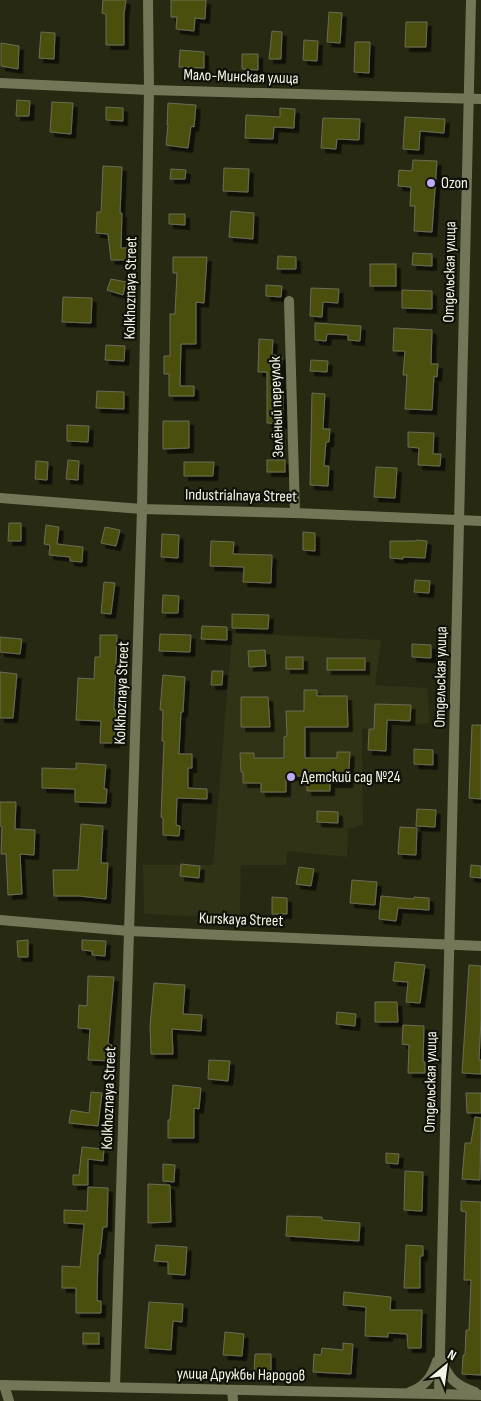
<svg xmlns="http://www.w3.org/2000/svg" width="481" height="1401" font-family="'Sofia Sans Condensed',sans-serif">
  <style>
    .built { fill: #313316 }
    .building { fill: #4c5011; stroke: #696c54; filter: url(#shadow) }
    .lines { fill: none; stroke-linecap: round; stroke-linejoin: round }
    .minor { stroke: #737757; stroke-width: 10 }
    .tertiary { stroke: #737757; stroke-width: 10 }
    .poi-dot { fill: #bda9f5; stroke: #101107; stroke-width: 2 }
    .labels { text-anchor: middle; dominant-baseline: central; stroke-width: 4.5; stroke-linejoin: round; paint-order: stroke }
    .street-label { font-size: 16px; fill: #f4f6e8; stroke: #101107 }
    .poi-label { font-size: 16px; fill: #f4f6e8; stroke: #101107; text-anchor: start }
  </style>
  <defs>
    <filter id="shadow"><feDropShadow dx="4.5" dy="4.5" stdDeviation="0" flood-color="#0009"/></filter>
  </defs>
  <rect width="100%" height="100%" fill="#272913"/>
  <!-- built -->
  <path class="built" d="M 232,633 L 381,640 L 375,685 L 427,688 L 430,723 L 362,729 L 363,825 L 348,829 L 347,857 L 287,851 L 286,865 L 241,865 L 240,918 L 144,914 L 143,865 L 213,865 Z"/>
  <!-- building -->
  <g class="building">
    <path d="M 103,0 L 126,0 L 124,14 L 124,45 L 106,45 L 106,14 L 102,13 Z"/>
    <path d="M 171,0 L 206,0 L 205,19 L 195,18 L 194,31 L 176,29 L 177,17 L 171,17 Z"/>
    <path d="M 329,12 L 342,13 L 340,43 L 327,42 Z"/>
    <path d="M 406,22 L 427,22 L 426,47 L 405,47 Z"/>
    <path d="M 272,31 L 282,32 L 281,59 L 269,59 Z"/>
    <path d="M 41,32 L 55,33 L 54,59 L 39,58 Z"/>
    <path d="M 304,40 L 318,41 L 317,61 L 303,60 Z"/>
    <path d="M 355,42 L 370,42 L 369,73 L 354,72 Z"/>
    <path d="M 1,43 L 19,46 L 18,69 L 1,66 Z"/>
    <path d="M 180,50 L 204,52 L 204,68 L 179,67 Z"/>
    <path d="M 242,54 L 258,54 L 258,70 L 242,69 Z"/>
    <path d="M 17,100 L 30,101 L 29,116 L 16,116 Z"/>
    <path d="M 52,102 L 73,103 L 71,134 L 50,132 Z"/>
    <path d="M 168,103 L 196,105 L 194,127 L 191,126 L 188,148 L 166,145 L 168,125 L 167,125 Z"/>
    <path d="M 106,107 L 123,108 L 123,121 L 106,120 Z"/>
    <path d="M 280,108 L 295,109 L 294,128 L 274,127 L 273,139 L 245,138 L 246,115 L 280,117 Z"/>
    <path d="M 405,117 L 445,119 L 444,133 L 420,131 L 419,150 L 403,149 Z"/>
    <path d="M 323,118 L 360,119 L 359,140 L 337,139 L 336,149 L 321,148 Z"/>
    <path d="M 413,160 L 437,161 L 432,232 L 414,231 L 415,206 L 410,206 L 411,187 L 398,186 L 399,170 L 412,171 Z"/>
    <path d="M 103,166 L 122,167 L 120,213 L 122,213 L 121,248 L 130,248 L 130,260 L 111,260 L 108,234 L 96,233 L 97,212 L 101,212 Z"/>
    <path d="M 224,168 L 249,169 L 248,192 L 223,191 Z"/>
    <path d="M 171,169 L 186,170 L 185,179 L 170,179 Z"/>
    <path d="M 231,211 L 254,213 L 253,239 L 229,237 Z"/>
    <path d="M 169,214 L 185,214 L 185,225 L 169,224 Z"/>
    <path d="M 413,253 L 432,254 L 432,266 L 412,265 Z"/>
    <path d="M 278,256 L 296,257 L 296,269 L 277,269 Z"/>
    <path d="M 173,257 L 207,257 L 204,303 L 196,302 L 196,344 L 181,344 L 180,386 L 194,386 L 194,396 L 169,396 L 169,374 L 164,374 L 164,356 L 170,356 L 170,314 L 175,314 L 177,273 L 173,273 Z"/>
    <rect x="370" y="264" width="26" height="22"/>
    <path d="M 111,279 L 126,282 L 123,295 L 107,290 Z"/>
    <path d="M 266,285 L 282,286 L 281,297 L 266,296 Z"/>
    <path d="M 311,288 L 339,289 L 338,303 L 323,302 L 322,317 L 310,316 Z"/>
    <path d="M 402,290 L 432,291 L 432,309 L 402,308 Z"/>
    <path d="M 63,297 L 92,298 L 91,323 L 62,322 Z"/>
    <path d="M 315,323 L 361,326 L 360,341 L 348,340 L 348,335 L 327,334 L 326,341 L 315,340 Z"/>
    <path d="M 394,328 L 432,330 L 431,364 L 438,364 L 437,377 L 434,376 L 432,410 L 405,409 L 407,375 L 403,375 L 405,351 L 393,351 Z"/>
    <path d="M 259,339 L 273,340 L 272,355 L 282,356 L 280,390 L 283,390 L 283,424 L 267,423 L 267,372 L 258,372 Z"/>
    <path d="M 106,345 L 125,346 L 124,361 L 105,360 Z"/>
    <path d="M 311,360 L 328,361 L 327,372 L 310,371 Z"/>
    <path d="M 97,391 L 124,392 L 124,409 L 96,408 Z"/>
    <path d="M 312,393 L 325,394 L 323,429 L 330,429 L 329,442 L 326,442 L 324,466 L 329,466 L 328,486 L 310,485 Z"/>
    <path d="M 163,421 L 189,421 L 189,448 L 163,449 Z"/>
    <path d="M 67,425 L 89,426 L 88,442 L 67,441 Z"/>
    <path d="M 408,432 L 434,433 L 433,454 L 441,454 L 440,466 L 418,465 L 419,448 L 408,447 Z"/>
    <path d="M 68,460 L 79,461 L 78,480 L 66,479 Z"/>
    <rect x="267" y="460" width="18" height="12"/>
    <path d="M 36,461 L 48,462 L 47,480 L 35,479 Z"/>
    <path d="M 184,462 L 214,462 L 213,476 L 184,476 Z"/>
    <path d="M 376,467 L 397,468 L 395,498 L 374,497 Z"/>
    <path d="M 9,523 L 21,523 L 21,541 L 8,541 Z"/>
    <path d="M 46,525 L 59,527 L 57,544 L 83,547 L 82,562 L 70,561 L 70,557 L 49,555 L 50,545 L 44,544 Z"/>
    <path d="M 105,527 L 120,530 L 116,546 L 101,543 Z"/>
    <path d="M 303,532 L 315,533 L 315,551 L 303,550 Z"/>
    <path d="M 162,534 L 179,535 L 178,558 L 161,557 Z"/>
    <path d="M 416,540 L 427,541 L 425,558 L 403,557 L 403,559 L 390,558 L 390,541 L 416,541 Z"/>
    <path d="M 211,541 L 234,542 L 233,554 L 272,555 L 271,583 L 243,582 L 244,567 L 210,566 Z"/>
    <path d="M 415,580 L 430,581 L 429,593 L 414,592 Z"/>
    <path d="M 104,582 L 115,583 L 111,614 L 101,613 Z"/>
    <path d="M 163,595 L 179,596 L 178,613 L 162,613 Z"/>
    <path d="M 232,614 L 269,615 L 268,629 L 232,628 Z"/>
    <path d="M 202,626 L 227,627 L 227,640 L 201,639 Z"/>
    <path d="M 160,634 L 191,635 L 190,652 L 159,651 Z"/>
    <path d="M 100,635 L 117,635 L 114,710 L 116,710 L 115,743 L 100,743 L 101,721 L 76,720 L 78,678 L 94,679 L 95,657 L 100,657 Z"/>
    <path d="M 0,637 L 22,639 L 20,654 L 0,652 Z"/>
    <path d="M 412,644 L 431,645 L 431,658 L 412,657 Z"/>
    <path d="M 265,650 L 266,666 L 249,667 L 248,651 Z"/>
    <rect x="286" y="657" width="17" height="12"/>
    <rect x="327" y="658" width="38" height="12"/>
    <path d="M 212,671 L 223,671 L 222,685 L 211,685 Z"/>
    <path d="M 0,672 L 17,674 L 13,718 L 0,718 Z"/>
    <path d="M 163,675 L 185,677 L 183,712 L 181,712 L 179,754 L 192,754 L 192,768 L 188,768 L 188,788 L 207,789 L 207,799 L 177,798 L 176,825 L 180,826 L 179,836 L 163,835 L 163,818 L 161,817 L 164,741 L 162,741 L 163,710 L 160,710 Z"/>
    <path d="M 304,690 L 317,690 L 317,696 L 347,696 L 348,727 L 305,727 L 305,758 L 337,758 L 337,752 L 350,752 L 348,783 L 330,783 L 330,791 L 307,791 L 307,776 L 286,776 L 286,792 L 261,792 L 261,783 L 243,783 L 243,772 L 241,772 L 240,753 L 254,753 L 254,758 L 284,758 L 284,737 L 287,736 L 286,711 L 304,711 Z"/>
    <path d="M 241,697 L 268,697 L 270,727 L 241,727 Z"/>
    <path d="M 375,704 L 411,705 L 410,721 L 387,720 L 386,751 L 368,750 L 369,729 L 374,729 Z"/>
    <path d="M 472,725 L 481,725 L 481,799 L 469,798 Z"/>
    <path d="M 414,749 L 433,750 L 433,765 L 414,764 Z"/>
    <path d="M 76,763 L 106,765 L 104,789 L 107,789 L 106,803 L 75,802 L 75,789 L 42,788 L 42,768 L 76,769 Z"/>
    <path d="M 0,802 L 16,802 L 15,829 L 35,830 L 34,855 L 20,854 L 22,894 L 8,895 L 6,854 L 1,854 L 2,826 L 0,826 Z"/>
    <path d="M 417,809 L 436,810 L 435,827 L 416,826 Z"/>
    <path d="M 317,811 L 338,812 L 338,823 L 317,822 Z"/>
    <path d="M 81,824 L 103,826 L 101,863 L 108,863 L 106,899 L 79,896 L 54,896 L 53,870 L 78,870 Z"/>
    <path d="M 400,827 L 417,828 L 416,855 L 398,854 Z"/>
    <path d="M 181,864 L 200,866 L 199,878 L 180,876 Z"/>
    <path d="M 471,865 L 481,866 L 481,878 L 470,877 Z"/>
    <path d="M 299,867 L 314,869 L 311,886 L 296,884 Z"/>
    <path d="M 352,880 L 377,882 L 375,905 L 350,903 Z"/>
    <path d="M 381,896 L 414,899 L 414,897 L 429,898 L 429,910 L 398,908 L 396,921 L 379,919 Z"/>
    <path d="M 272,897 L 287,898 L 287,914 L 272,914 Z"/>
    <path d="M 28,940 L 28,957 L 18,957 L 17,941 Z"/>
    <path d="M 82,940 L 106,941 L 105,956 L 92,955 L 92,951 L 82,950 Z"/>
    <path d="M 395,962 L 425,965 L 420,1003 L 406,1002 L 408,982 L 393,981 Z"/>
    <path d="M 469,965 L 481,966 L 481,1019 L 479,1060 L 481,1060 L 481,1074 L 462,1073 Z"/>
    <path d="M 88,976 L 114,977 L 108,1044 L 112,1045 L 112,1061 L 88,1060 L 90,1029 L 78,1028 L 79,1005 L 87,1006 Z"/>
    <path d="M 154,983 L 185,985 L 183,1014 L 202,1015 L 201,1031 L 172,1029 L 173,1054 L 151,1054 L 150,1026 Z"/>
    <path d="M 375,1002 L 397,1002 L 398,1022 L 375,1022 Z"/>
    <path d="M 337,1012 L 356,1014 L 355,1026 L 336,1024 Z"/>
    <path d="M 403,1025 L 424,1026 L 423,1062 L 425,1062 L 425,1073 L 408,1073 L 409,1045 L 402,1044 Z"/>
    <path d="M 209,1060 L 230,1061 L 228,1081 L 208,1079 Z"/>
    <path d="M 173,1085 L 201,1088 L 199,1109 L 194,1108 L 194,1138 L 168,1138 L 168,1120 L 170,1120 Z"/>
    <path d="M 91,1092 L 102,1093 L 98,1126 L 69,1123 L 71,1110 L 89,1113 Z"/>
    <path d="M 466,1093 L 481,1093 L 481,1113 L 467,1113 Z"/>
    <path d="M 475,1117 L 481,1118 L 480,1180 L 462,1179 L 465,1143 L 471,1143 Z"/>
    <path d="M 82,1147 L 104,1149 L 103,1161 L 88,1159 L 88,1185 L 73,1185 L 73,1175 L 79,1175 Z"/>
    <path d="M 386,1153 L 399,1154 L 398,1164 L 386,1163 Z"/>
    <path d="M 163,1164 L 175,1165 L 174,1182 L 163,1181 Z"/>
    <path d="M 405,1171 L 423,1172 L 422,1211 L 404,1210 Z"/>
    <path d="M 148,1184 L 170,1185 L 171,1222 L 148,1223 Z"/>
    <path d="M 88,1187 L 108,1188 L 107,1227 L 103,1227 L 100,1254 L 98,1254 L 97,1301 L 101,1301 L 101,1313 L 76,1313 L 76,1288 L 62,1288 L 62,1266 L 80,1267 L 84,1224 L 64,1223 L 64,1210 L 87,1211 Z"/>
    <path d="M 461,1201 L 481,1202 L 481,1375 L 462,1374 L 463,1355 L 465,1355 L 466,1330 L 469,1330 L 471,1280 L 464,1280 L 466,1212 L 461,1211 Z"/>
    <path d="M 287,1216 L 322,1217 L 322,1220 L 360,1223 L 359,1241 L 286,1236 Z"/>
    <path d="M 156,1245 L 187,1247 L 185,1275 L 168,1274 L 168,1262 L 154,1261 Z"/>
    <path d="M 406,1245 L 423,1246 L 423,1256 L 420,1256 L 420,1288 L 404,1288 Z"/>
    <path d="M 344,1292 L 391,1297 L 390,1310 L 422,1310 L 421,1348 L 408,1348 L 407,1334 L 388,1333 L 388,1337 L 365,1336 L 366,1307 L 343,1305 Z"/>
    <path d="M 149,1302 L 183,1304 L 182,1322 L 173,1321 L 171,1350 L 145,1348 Z"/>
    <path d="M 225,1332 L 244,1334 L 242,1356 L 223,1355 Z"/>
    <rect x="83" y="1333" width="16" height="11"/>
    <path d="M 343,1343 L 353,1344 L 351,1374 L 313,1372 L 314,1354 L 321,1355 L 322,1348 L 343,1350 Z"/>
    <path d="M 255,1354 L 271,1354 L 271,1371 L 254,1371 Z"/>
  </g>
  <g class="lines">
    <!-- minor -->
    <g class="minor">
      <path d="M 0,83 L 149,90 L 481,99"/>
      <path d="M 289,301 L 295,513"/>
      <path d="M 0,498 L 142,509 L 295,513 L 481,521"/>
      <path d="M 0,920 L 129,931 L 481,946"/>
      <path d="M 4,1385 L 9,1401"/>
      <path d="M 115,1387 L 142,509 L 149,90 L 148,0"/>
      <path d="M 232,1390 L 233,1401"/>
    </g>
    <!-- tertiary -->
    <g class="tertiary">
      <path d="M 441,1359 C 449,1379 455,1385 475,1392"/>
      <path d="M 0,1385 L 481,1395"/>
      <path d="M 410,1392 C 426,1386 432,1376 437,1361"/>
      <path d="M 439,1394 L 471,0"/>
    </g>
  </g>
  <!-- markers -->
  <g class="poi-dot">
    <circle cx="431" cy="183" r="5"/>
    <circle cx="291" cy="777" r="5"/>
  </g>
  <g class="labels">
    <!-- street labels -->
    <g class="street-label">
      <text transform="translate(241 77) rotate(2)">Мало-Минская улица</text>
      <text transform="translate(450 272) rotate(-89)">Отдельская улица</text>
      <text transform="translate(131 288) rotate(-89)">Kolkhoznaya Street</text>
      <text transform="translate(277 407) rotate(-92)">Зелёный переулок</text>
      <text transform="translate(241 496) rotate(1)">Industrialnaya Street</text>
      <text transform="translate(441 677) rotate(-89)">Отдельская улица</text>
      <text transform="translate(122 693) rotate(-88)">Kolkhoznaya Street</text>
      <text transform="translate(241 920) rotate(2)">Kurskaya Street</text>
      <text transform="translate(431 1082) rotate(-89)">Отдельская улица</text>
      <text transform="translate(109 1098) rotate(-88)">Kolkhoznaya Street</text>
      <text transform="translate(241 1375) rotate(1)">улица Дружбы Народов</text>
    </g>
    <!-- poi labels -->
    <g class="poi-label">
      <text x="441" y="183">Ozon</text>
      <text x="301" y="777">Детский сад №24</text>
    </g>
  </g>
  <!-- north arrow -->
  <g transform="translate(446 1366) rotate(29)" stroke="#101107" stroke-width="4" paint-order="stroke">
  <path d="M0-4L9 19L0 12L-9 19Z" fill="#f4f6e8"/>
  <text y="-8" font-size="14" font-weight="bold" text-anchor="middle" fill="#f4f6e8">N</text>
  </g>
</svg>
